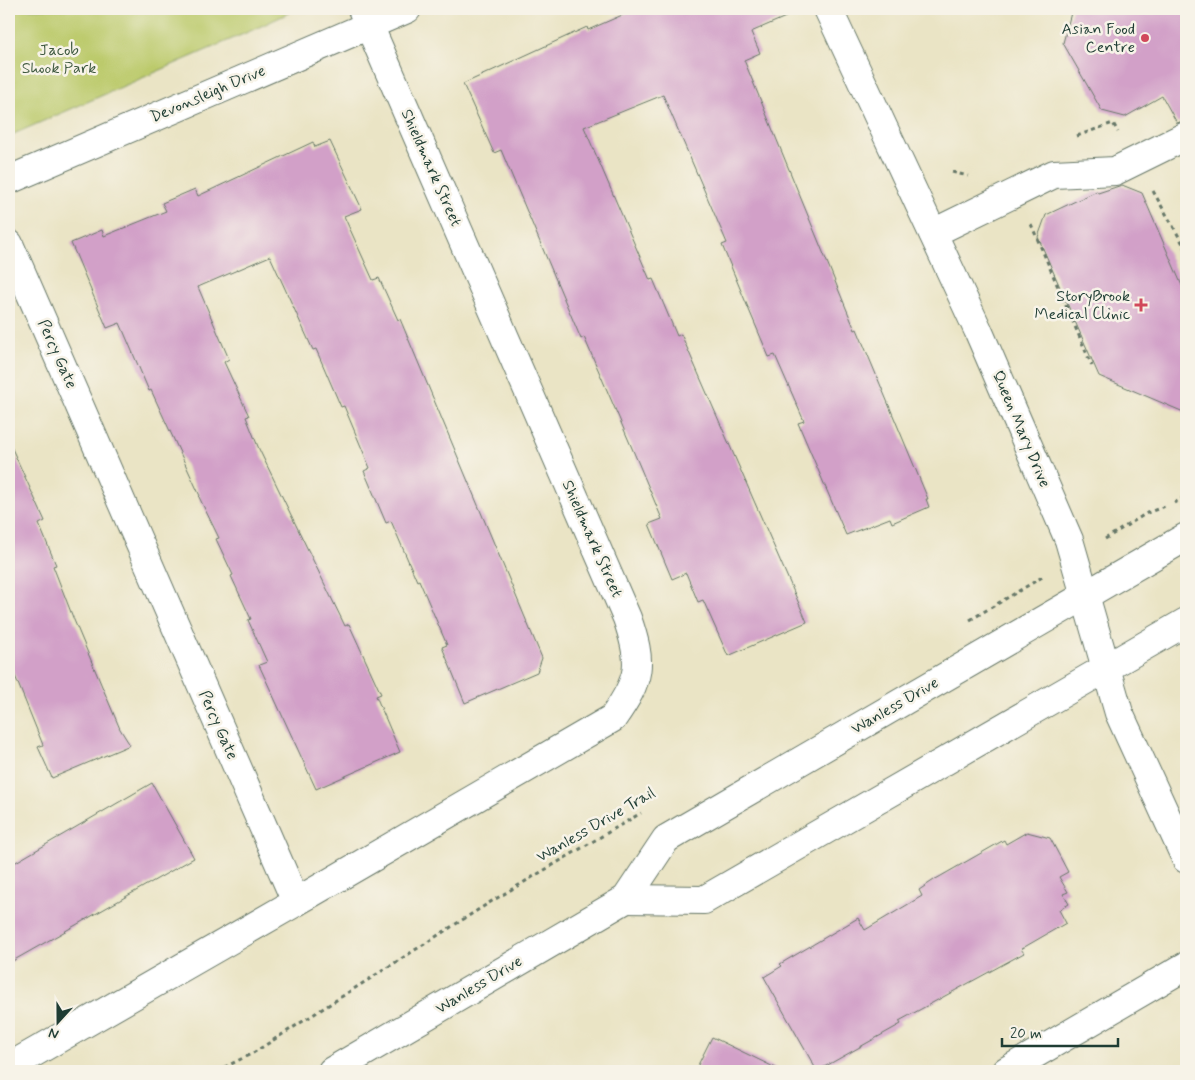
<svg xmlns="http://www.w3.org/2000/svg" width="1195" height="1080" font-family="Mynerve,sans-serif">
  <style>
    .green { fill: #bcca6c; stroke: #6e8450 }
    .building { fill: #d2a0c8 }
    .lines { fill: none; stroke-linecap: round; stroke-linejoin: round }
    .minor-casing { stroke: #667767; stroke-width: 30 }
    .major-casing { stroke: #667767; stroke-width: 30 }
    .path { stroke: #667767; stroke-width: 3; stroke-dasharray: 4 4; stroke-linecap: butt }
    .minor { stroke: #fff; stroke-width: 28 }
    .major { stroke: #fff; stroke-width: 28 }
    .poi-dot { fill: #d1495b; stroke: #f7f3e8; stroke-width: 2 }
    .labels { text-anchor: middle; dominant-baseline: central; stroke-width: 5; stroke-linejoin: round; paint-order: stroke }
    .poi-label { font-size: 16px; fill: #1f3d34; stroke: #f7f3e8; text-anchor: end }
    .park-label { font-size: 16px; fill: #3e593f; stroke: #f7f3e8 }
    .street-label { font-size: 16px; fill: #1f3d34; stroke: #f7f3e8 }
  </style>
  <rect width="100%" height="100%" fill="#f7f3e8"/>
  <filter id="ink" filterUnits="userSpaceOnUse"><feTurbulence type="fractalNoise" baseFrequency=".02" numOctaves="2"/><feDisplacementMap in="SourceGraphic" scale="10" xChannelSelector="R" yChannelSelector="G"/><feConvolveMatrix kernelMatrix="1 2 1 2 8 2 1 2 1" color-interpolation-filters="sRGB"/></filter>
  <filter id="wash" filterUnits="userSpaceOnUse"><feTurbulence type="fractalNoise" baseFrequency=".0096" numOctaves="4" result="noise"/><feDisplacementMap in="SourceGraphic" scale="20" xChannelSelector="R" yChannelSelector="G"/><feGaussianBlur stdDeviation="1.12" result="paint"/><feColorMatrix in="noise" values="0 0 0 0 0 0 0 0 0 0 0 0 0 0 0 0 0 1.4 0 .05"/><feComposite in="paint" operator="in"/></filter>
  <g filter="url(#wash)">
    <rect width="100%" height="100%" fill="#eae4c5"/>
    <!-- green -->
    <path class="green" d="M 9,9 L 292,9 L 291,12 L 255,29 L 9,136 Z"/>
    <g id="blocks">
      <!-- building -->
      <g class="building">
        <path d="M 636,9 L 804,9 L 751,32 L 760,53 L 744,60 L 855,330 L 857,329 L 928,499 L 926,499 L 929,507 L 892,523 L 890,518 L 846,535 L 798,423 L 804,421 L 775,355 L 769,357 L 744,298 L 722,245 L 727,243 L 663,95 L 584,127 L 650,280 L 653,279 L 677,336 L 681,334 L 807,622 L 728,656 L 703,600 L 698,602 L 686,573 L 672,579 L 649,524 L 662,519 L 638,462 L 584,337 L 581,339 L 501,150 L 494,153 L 463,84 L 587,27 L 588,30 Z"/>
        <path d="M 1072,9 L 1186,9 L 1186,120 L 1177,123 L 1162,96 L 1125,117 L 1102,111 L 1063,43 Z"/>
        <path d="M 330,141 L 362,209 L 344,216 L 373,280 L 379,278 L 398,320 L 400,319 L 542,658 L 537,672 L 465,703 L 442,647 L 447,645 L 419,580 L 417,581 L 391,521 L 386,523 L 364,471 L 370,468 L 344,406 L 341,407 L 316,349 L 313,350 L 270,256 L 198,287 L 229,359 L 224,362 L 249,416 L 246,417 L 259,449 L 345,626 L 349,624 L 381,694 L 376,696 L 400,752 L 316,789 L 259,665 L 267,662 L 248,620 L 251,619 L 231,576 L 233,575 L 216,539 L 219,538 L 199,497 L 200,496 L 151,390 L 149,391 L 120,323 L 107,328 L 71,243 L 102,230 L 104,236 L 166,211 L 162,203 L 195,189 L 198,196 L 313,142 L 315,147 Z"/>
        <path d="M 1122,185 L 1142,193 L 1186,295 L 1186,413 L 1099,376 L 1038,237 L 1046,215 L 1097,191 L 1098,193 Z"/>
        <path d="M 9,442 L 45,521 L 39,524 L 56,565 L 53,566 L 74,620 L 120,729 L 130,745 L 52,778 L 38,747 L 43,745 L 9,661 Z"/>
        <path d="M 152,783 L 194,858 L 9,963 L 9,866 Z"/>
        <path d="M 1027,832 L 1050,838 L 1068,872 L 1059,877 L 1068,892 L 1063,894 L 1069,904 L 1059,910 L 1066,923 L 1021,949 L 1024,953 L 899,1021 L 901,1024 L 817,1071 L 764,977 L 782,966 L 780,964 L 858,918 L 865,930 L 922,896 L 919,890 L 934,880 L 1004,840 L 1006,844 Z"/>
        <path d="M 712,1037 L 782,1071 L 695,1071 Z"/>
      </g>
    </g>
  </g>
  <g filter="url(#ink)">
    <use href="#blocks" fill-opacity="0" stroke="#667767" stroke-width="1"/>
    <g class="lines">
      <!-- minor casing -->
      <g class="minor-casing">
        <g id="minor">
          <path d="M 828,9 L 978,330 L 1069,540 L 1119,713 L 1186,859"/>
          <path d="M 9,180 L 407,9"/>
          <path d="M 933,233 L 1054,174 L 1115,171 L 1186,136"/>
          <path d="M 9,244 L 296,902 L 9,1067"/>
          <path d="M 296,902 L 613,718 C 641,678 643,664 627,618 L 362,9"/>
          <path d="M 1006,1071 L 1186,966"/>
        </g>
      </g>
      <!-- major casing -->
      <g class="major-casing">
        <g id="major">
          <path d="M 626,899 L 704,900 L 1186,622"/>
          <path d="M 332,1071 L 626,899 L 666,839 L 1186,537"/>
        </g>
      </g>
      <!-- path -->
      <g class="path">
        <path d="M 1077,136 L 1113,123 L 1118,132"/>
        <path d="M 952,172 L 968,176"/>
        <path d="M 1153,191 L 1186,249"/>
        <path d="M 1031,224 L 1092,366"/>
        <path d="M 1174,503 L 1186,496"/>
        <path d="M 1105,539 L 1147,513 L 1168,505"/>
        <path d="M 970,620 L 1044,576"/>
        <path d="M 217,1071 L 253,1053 L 492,901 L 641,813"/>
      </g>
      <!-- minor -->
      <use href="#minor" class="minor"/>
      <!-- major -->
      <use href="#major" class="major"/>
    </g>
  </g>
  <!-- markers -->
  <g class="poi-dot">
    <circle cx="1145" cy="38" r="5"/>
    <path d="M1138.5 297.5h5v5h5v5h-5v5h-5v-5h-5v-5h5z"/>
  </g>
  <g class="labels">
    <!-- poi labels -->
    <g class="poi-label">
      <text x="1135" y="29">Asian Food<tspan x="1135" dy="18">Centre</tspan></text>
      <text x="1130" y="296">StoryBrook<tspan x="1130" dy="18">Medical Clinic</tspan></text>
    </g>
    <!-- park labels -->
    <g class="park-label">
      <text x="59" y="50">Jacob<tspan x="59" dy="18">Shook Park</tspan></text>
    </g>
    <!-- street labels -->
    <g class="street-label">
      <text transform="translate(208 94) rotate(-23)">Devonsleigh Drive</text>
      <text transform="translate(431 168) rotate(66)">Shieldmark Street</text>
      <text transform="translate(57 354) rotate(66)">Percy Gate</text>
      <text transform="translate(1021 429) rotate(67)">Queen Mary Drive</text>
      <text transform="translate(592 539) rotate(66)">Shieldmark Street</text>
      <text transform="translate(895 706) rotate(-30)">Wanless Drive</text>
      <text transform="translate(218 725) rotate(66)">Percy Gate</text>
      <text transform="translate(596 825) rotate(-30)">Wanless Drive Trail</text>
      <text transform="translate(479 985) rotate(-31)">Wanless Drive</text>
    </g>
  </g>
  <!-- margin -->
  <rect width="1195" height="1080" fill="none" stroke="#f7f3e8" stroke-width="30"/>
  <!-- north arrow -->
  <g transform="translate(58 1022) rotate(201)" stroke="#f7f3e8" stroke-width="4" paint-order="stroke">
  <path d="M0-4L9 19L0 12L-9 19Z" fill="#1f3d34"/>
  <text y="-8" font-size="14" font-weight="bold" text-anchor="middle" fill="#1f3d34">N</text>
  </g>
  <!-- scale -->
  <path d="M1002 1038v8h116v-8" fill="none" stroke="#1f3d34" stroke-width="2.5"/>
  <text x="1010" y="1038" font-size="15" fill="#1f3d34" stroke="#f7f3e8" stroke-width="4" paint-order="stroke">20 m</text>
</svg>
